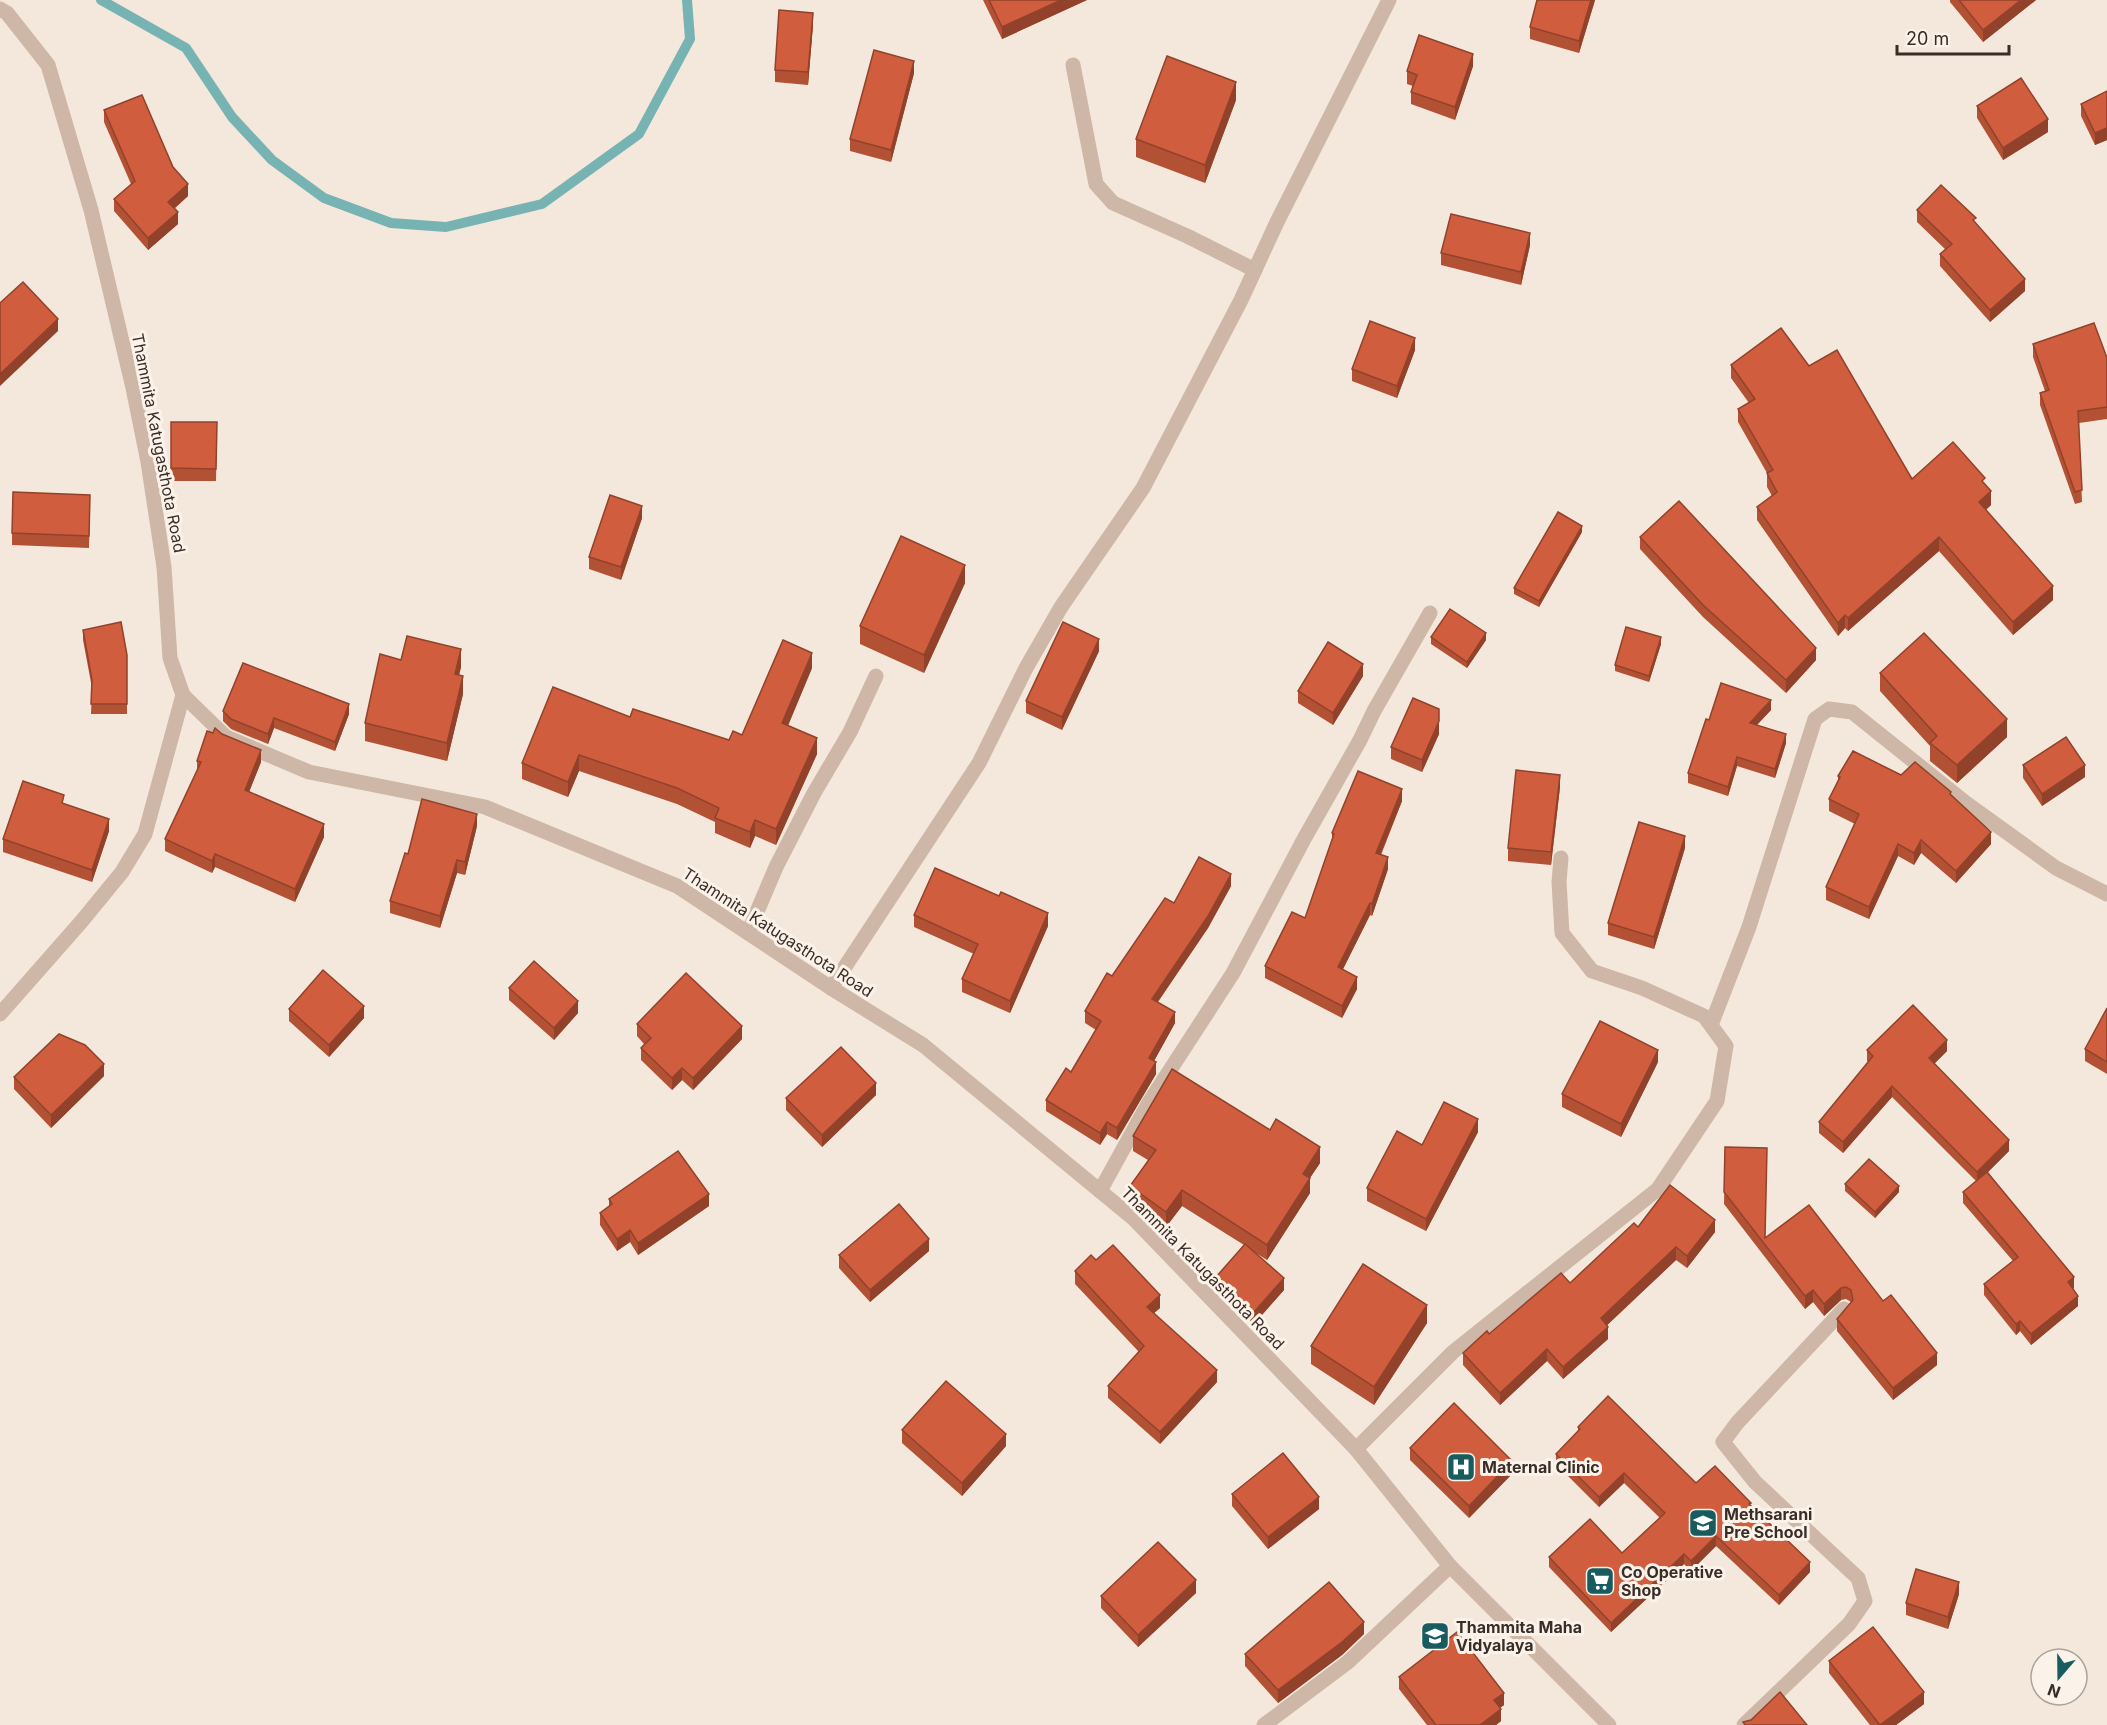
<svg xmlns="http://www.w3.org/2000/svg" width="2107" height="1725" font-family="Inter,sans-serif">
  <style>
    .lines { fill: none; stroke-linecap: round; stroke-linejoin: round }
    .stream { stroke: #78b3b4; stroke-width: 10 }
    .minor { stroke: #ceb7a6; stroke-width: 15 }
    .wall { fill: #b35135 }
    .shaded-wall { fill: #92422b }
    .building { fill: #d05e3e; stroke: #92422b; stroke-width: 1.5 }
    .labels { text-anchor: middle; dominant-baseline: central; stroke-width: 6; stroke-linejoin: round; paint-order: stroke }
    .street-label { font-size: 16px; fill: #392d28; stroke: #fbf2e9 }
    .poi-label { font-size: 16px; font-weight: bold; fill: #392d28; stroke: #fbf2e9; text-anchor: start }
  </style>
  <rect width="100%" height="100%" fill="#f4e8dc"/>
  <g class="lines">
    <!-- stream -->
    <path class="stream" d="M 101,0 L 186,48 L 232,117 L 272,160 L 324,198 L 391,223 L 446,227 L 542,204 L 639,134 L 690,39 L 687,0"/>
    <!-- minor -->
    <g class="minor">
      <path d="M 0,9 L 7,13 L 48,65 L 91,210 L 133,388 L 148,462 L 164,567 L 170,658 L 183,695 L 226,737 L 309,772 L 485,807 L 677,886 L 831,988 L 923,1045 L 1134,1219 L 1356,1449 L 1450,1566 L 1609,1725"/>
      <path d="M 1073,65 L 1096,184 L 1113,203 L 1187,236 L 1255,270"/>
      <path d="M 748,933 L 776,867 L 814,793 L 850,732 L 876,676"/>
      <path d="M 831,988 L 979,763 L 1026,668 L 1061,607 L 1143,488 L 1241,300 L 1277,222 L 1389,0"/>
      <path d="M 0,1014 L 81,922 L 122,872 L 145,834 L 183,695"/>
      <path d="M 1711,1025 L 1749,927 L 1815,719 L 1829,709 L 1852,712 L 1966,803 L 2056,868 L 2107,894"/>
      <path d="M 1100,1191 L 1148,1104 L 1233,973 L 1304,839 L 1360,740 L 1374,711 L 1430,613"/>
      <path d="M 1356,1449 L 1453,1352 L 1658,1189 L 1717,1101 L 1726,1046 L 1704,1016 L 1642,988 L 1592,971 L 1562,933 L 1559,882 L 1561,858"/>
      <path d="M 1264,1725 L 1348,1662 L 1450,1566"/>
      <path d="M 1744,1725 L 1849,1624 L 1865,1601 L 1858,1578 L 1755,1482 L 1723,1442 L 1737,1423 L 1844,1309"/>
    </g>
  </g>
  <!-- wall -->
  <g class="wall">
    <path d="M 983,0 L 1087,0 L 1002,39 Z"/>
    <path d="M 1595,0 L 1579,53 L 1530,39 L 1530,27 Z"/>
    <path d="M 1950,0 L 2036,0 L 1983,42 L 1950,2 Z"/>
    <path d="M 813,25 L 808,85 L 775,82 L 775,70 Z"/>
    <path d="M 1473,66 L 1455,120 L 1411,104 L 1411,92 L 1413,86 L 1407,84 L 1407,71 Z"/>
    <path d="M 914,73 L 891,162 L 850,151 L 850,139 Z"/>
    <path d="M 2107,91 L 2107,140 L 2095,145 L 2081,116 L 2081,104 Z"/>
    <path d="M 1236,100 L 1205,183 L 1136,157 L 1136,139 Z"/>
    <path d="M 1977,106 L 2048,132 L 2003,160 L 1977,118 Z"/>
    <path d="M 104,110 L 173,167 L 188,196 L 174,209 L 178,224 L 148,250 L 114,211 L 114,199 L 131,184 L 104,122 Z"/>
    <path d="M 1917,210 L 1976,223 L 2025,291 L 1990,322 L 1940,266 L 1940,254 L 1945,249 L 1917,222 Z"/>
    <path d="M 1530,245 L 1521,285 L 1441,265 L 1441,253 Z"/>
    <path d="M 2033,344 L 2107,358 L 2107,419 L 2079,423 L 2082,502 L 2075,504 L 2040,405 L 2040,393 L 2045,391 L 2033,357 Z"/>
    <path d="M 1415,350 L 1397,398 L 1352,381 L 1352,369 Z"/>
    <path d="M 1731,365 L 1809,366 L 1912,479 L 1985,485 L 1991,505 L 1986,510 L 2053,600 L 2013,635 L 1939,551 L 1848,631 L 1845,628 L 1838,636 L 1757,520 L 1757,507 L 1772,496 L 1767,487 L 1767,473 L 1738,422 L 1738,409 L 1749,403 L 1731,378 Z"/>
    <path d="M 171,422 L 217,422 L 216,481 L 171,481 Z"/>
    <path d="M 90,507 L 89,548 L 12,545 L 12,533 Z"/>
    <path d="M 642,518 L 621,580 L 589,569 L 589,557 Z"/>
    <path d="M 1582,532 L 1539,607 L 1514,594 L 1514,588 Z"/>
    <path d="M 1640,537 L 1816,660 L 1786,693 L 1703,617 L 1640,549 Z"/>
    <path d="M 965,583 L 924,673 L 860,644 L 860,626 Z"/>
    <path d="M 83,630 L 127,655 L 127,714 L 91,714 L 92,688 L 83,640 Z"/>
    <path d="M 1431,637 L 1486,640 L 1467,668 L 1431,644 Z"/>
    <path d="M 1661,644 L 1649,682 L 1615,671 L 1615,665 Z"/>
    <path d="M 1099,651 L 1062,730 L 1026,713 L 1026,701 Z"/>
    <path d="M 401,660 L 461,667 L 459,675 L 463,694 L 447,761 L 365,741 L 365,723 Z"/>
    <path d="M 812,668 L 788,726 L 817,754 L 776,845 L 755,836 L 750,848 L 715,833 L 715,822 L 677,804 L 579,771 L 568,797 L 522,779 L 522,763 L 630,717 L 729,740 L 742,735 Z"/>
    <path d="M 1880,673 L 2007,737 L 1957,783 L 1930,761 L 1930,746 L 1880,691 Z"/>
    <path d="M 1363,676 L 1333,725 L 1298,703 L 1298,691 Z"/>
    <path d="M 1771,710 L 1757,725 L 1786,743 L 1775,778 L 1737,766 L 1728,796 L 1688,783 L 1688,773 L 1709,720 Z"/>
    <path d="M 223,711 L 349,714 L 335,751 L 274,728 L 268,744 L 231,729 L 223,721 Z"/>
    <path d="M 213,733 L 222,734 L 261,762 L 249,792 L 324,837 L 295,902 L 215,867 L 212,873 L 165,851 L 165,839 L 197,772 L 197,761 Z"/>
    <path d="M 1439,734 L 1422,772 L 1391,759 L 1391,747 Z"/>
    <path d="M 2023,765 L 2085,777 L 2042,806 L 2023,778 Z"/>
    <path d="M 1901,775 L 1951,796 L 1991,844 L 1956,883 L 1921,853 L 1914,865 L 1898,856 L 1869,919 L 1826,900 L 1826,887 L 1855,824 L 1829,811 L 1829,799 L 1838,781 L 1838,776 Z"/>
    <path d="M 1560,787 L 1551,865 L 1508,861 L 1508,848 Z"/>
    <path d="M 1402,801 L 1381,855 L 1388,869 L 1372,916 L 1370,915 L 1343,969 L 1357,989 L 1342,1018 L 1265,978 L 1265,966 L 1305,918 L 1332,839 L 1332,833 Z"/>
    <path d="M 64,804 L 109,831 L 92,882 L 3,852 L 3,839 Z"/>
    <path d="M 477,826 L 465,875 L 457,873 L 440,928 L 390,913 L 390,901 L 408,854 Z"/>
    <path d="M 1685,848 L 1654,949 L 1608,935 L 1608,923 Z"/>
    <path d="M 1231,886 L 1208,928 L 1158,1002 L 1175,1023 L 1154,1061 L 1156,1074 L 1117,1140 L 1107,1134 L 1100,1145 L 1046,1111 L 1046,1100 L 1071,1072 L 1096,1030 L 1085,1023 L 1085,1011 L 1112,976 L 1174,903 Z"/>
    <path d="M 914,915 L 1048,926 L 1010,1013 L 962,992 L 962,979 L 974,954 L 914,927 Z"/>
    <path d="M 509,988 L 578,1013 L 554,1040 L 509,1000 Z"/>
    <path d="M 2107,1008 L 2107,1074 L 2085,1061 L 2085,1049 Z"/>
    <path d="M 289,1009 L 364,1018 L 329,1057 L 289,1021 Z"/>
    <path d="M 637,1024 L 742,1039 L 693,1090 L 682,1080 L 672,1090 L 641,1060 L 641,1048 L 644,1044 L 637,1036 Z"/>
    <path d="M 1867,1050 L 1947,1051 L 1934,1064 L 2009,1151 L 1988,1172 L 2074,1288 L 2073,1289 L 2078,1306 L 2031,1345 L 2020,1331 L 2016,1335 L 1984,1295 L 1984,1284 L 2013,1261 L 1963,1203 L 1963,1192 L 1976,1181 L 1892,1097 L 1843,1153 L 1819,1133 L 1819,1122 L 1868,1062 L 1867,1061 Z"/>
    <path d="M 1658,1062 L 1621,1137 L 1562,1107 L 1562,1094 Z"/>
    <path d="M 104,1076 L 51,1128 L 14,1089 L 14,1077 Z"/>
    <path d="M 876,1095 L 822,1147 L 786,1110 L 786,1098 Z"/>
    <path d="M 1478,1132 L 1426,1231 L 1367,1201 L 1367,1188 L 1422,1145 Z"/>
    <path d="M 1133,1136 L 1320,1163 L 1310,1178 L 1310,1193 L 1267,1260 L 1254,1252 L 1284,1290 L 1254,1324 L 1216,1290 L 1216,1277 L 1244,1245 L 1182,1206 L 1166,1227 L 1130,1201 L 1130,1186 L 1148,1160 L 1133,1151 Z"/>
    <path d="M 1725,1147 L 1765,1237 L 1883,1301 L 1937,1365 L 1893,1400 L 1837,1331 L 1837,1319 L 1851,1302 L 1846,1299 L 1841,1300 L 1824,1316 L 1813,1302 L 1805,1309 L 1724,1204 Z"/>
    <path d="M 1845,1184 L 1899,1192 L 1875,1218 L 1845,1191 Z"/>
    <path d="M 609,1199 L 709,1206 L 638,1255 L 630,1242 L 617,1251 L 600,1225 L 600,1213 L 609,1206 Z"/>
    <path d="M 1638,1227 L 1715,1232 L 1687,1268 L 1676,1260 L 1607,1325 L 1608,1339 L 1563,1379 L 1547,1361 L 1500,1405 L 1463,1365 L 1463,1353 L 1489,1334 L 1570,1283 Z"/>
    <path d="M 929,1251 L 870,1302 L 839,1268 L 839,1255 Z"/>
    <path d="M 1096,1260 L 1160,1308 L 1154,1313 L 1217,1382 L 1160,1444 L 1108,1398 L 1108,1386 L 1139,1352 L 1075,1284 L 1075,1271 Z"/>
    <path d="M 1427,1323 L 1374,1405 L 1311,1364 L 1311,1346 Z"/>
    <path d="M 1578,1427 L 1696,1483 L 1751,1506 L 1810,1572 L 1779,1605 L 1716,1546 L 1691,1571 L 1684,1564 L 1611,1632 L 1549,1567 L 1549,1557 L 1622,1553 L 1660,1518 L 1624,1483 L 1599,1507 L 1556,1464 L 1556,1454 L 1578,1432 Z"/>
    <path d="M 902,1430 L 1006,1446 L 962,1496 L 902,1443 Z"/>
    <path d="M 1410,1448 L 1512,1474 L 1469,1518 L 1410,1460 Z"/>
    <path d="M 1232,1494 L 1319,1509 L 1268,1549 L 1232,1506 Z"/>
    <path d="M 1196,1593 L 1138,1647 L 1101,1608 L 1101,1596 Z"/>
    <path d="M 1959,1594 L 1948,1629 L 1906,1615 L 1906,1603 Z"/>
    <path d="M 1364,1634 L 1342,1655 L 1278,1703 L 1245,1666 L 1245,1654 Z"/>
    <path d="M 1829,1661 L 1924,1704 L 1896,1725 L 1870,1725 L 1829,1673 Z"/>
    <path d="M 1399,1677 L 1504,1705 L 1500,1708 L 1501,1721 L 1496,1725 L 1427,1725 L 1399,1689 Z"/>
  </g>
  <!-- shaded-wall -->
  <g class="shaded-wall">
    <path d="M 1061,0 L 1087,0 L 1002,39 L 1002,27 Z"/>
    <path d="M 1591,0 L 1595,0 L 1579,53 L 1579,41 Z"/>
    <path d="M 2021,0 L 2036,0 L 1983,42 L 1983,30 Z"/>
    <path d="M 813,13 L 813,25 L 808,85 L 808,72 Z"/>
    <path d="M 1473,54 L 1473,66 L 1455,120 L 1455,107 Z"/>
    <path d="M 914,61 L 914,73 L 891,162 L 891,150 Z"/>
    <path d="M 1236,82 L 1236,100 L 1205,183 L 1205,165 Z"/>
    <path d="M 2048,119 L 2048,132 L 2003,160 L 2003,148 Z"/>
    <path d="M 2107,128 L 2107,140 L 2095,145 L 2095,133 Z"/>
    <path d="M 188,184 L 188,196 L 168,214 L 168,202 Z"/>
    <path d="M 178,212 L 178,224 L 148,250 L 148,238 Z"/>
    <path d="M 1530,233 L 1530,245 L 1521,285 L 1521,272 Z"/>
    <path d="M 2025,279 L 2025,291 L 1990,322 L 1990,310 Z"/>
    <path d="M 58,319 L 58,331 L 0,386 L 0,374 Z"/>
    <path d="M 1415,338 L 1415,350 L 1397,398 L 1397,386 Z"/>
    <path d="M 1991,491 L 1991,505 L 1979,515 L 1979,502 Z"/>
    <path d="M 642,506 L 642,518 L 621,580 L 621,567 Z"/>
    <path d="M 1582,526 L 1582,532 L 1539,607 L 1539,601 Z"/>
    <path d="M 1939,537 L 1939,551 L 1848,631 L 1848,618 Z"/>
    <path d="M 965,565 L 965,583 L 924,673 L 924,655 Z"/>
    <path d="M 2053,586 L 2053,600 L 2013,635 L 2013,622 Z"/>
    <path d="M 1845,615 L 1845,628 L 1838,636 L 1838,623 Z"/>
    <path d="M 1486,633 L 1486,640 L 1467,668 L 1467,662 Z"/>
    <path d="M 1661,637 L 1661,644 L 1649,682 L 1649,676 Z"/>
    <path d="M 1099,639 L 1099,651 L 1062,730 L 1062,717 Z"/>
    <path d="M 1816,648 L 1816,660 L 1786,693 L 1786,680 Z"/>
    <path d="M 461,649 L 461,667 L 455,692 L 455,674 Z"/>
    <path d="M 812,653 L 812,668 L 782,739 L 782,723 Z"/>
    <path d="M 1363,664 L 1363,676 L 1333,725 L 1333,713 Z"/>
    <path d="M 463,676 L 463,694 L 447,761 L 447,743 Z"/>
    <path d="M 1771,700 L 1771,710 L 1750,732 L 1750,723 Z"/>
    <path d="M 349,704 L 349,714 L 335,751 L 335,742 Z"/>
    <path d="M 274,718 L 274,728 L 268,744 L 268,734 Z"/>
    <path d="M 2007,719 L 2007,737 L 1957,783 L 1957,765 Z"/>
    <path d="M 1439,721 L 1439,734 L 1422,772 L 1422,760 Z"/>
    <path d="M 1786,734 L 1786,743 L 1775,778 L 1775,769 Z"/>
    <path d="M 817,738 L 817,754 L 776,845 L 776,829 Z"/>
    <path d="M 261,750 L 261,762 L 245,802 L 245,790 Z"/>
    <path d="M 579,755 L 579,771 L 568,797 L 568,782 Z"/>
    <path d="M 1737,757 L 1737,766 L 1728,796 L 1728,787 Z"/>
    <path d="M 2085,765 L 2085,777 L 2042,806 L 2042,794 Z"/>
    <path d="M 1560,775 L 1560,787 L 1551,865 L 1551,852 Z"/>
    <path d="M 1402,789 L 1402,801 L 1376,865 L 1376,853 Z"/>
    <path d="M 477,814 L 477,826 L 465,875 L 465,862 Z"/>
    <path d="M 109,819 L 109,831 L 92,882 L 92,870 Z"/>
    <path d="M 755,820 L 755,836 L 750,848 L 750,832 Z"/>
    <path d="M 324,824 L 324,837 L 295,902 L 295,889 Z"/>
    <path d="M 1991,832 L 1991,844 L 1956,883 L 1956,871 Z"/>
    <path d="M 1685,836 L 1685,848 L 1654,949 L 1654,937 Z"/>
    <path d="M 1921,840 L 1921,853 L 1914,865 L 1914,853 Z"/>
    <path d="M 1898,844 L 1898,856 L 1869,919 L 1869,907 Z"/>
    <path d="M 215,854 L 215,867 L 212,873 L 212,861 Z"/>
    <path d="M 1388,857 L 1388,869 L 1372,916 L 1372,904 Z"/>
    <path d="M 457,860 L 457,873 L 440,928 L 440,916 Z"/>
    <path d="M 1231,874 L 1231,886 L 1208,928 L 1152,1010 L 1152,999 Z"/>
    <path d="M 1370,903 L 1370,915 L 1338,979 L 1338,967 Z"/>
    <path d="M 1048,913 L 1048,926 L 1010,1013 L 1010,1001 Z"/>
    <path d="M 1357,977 L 1357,989 L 1342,1018 L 1342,1006 Z"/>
    <path d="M 578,1001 L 578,1013 L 554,1040 L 554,1028 Z"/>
    <path d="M 364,1006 L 364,1018 L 329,1057 L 329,1045 Z"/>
    <path d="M 1175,1012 L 1175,1023 L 1149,1070 L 1149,1058 Z"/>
    <path d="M 742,1026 L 742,1039 L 693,1090 L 693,1078 Z"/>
    <path d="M 1947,1040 L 1947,1051 L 1929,1069 L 1929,1058 Z"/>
    <path d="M 1658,1050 L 1658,1062 L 1621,1137 L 1621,1124 Z"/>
    <path d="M 1156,1062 L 1156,1074 L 1117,1140 L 1117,1128 Z"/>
    <path d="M 104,1064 L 104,1076 L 51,1128 L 51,1115 Z"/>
    <path d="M 682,1068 L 682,1080 L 672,1090 L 672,1078 Z"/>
    <path d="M 876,1083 L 876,1095 L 822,1147 L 822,1135 Z"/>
    <path d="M 1892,1086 L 1892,1097 L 1843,1153 L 1843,1142 Z"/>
    <path d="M 1478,1119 L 1478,1132 L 1426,1231 L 1426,1219 Z"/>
    <path d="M 1107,1122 L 1107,1134 L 1100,1145 L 1100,1133 Z"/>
    <path d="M 2009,1140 L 2009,1151 L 1977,1183 L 1977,1172 Z"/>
    <path d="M 1320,1147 L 1320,1163 L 1305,1185 L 1310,1178 L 1310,1193 L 1267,1260 L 1267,1245 L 1303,1174 Z"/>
    <path d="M 1899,1186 L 1899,1192 L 1875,1218 L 1875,1212 Z"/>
    <path d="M 1182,1190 L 1182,1206 L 1166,1227 L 1166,1212 Z"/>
    <path d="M 709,1194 L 709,1206 L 638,1255 L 638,1243 Z"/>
    <path d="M 1715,1220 L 1715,1232 L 1687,1268 L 1687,1256 Z"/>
    <path d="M 630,1230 L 630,1242 L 617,1251 L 617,1239 Z"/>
    <path d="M 929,1239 L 929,1251 L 870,1302 L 870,1290 Z"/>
    <path d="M 1676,1247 L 1676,1260 L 1601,1331 L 1601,1318 Z"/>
    <path d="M 2074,1277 L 2074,1288 L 2068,1293 L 2068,1282 Z"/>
    <path d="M 1284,1278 L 1284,1290 L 1254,1324 L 1254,1312 Z"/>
    <path d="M 1841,1288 L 1841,1300 L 1824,1316 L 1824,1304 Z"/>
    <path d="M 1813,1290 L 1813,1302 L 1805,1309 L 1805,1296 Z"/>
    <path d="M 1160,1295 L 1160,1308 L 1147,1319 L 1147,1307 Z"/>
    <path d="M 2078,1296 L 2078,1306 L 2031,1345 L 2031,1334 Z"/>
    <path d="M 1427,1305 L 1427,1323 L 1374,1405 L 1374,1387 Z"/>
    <path d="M 2020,1321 L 2020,1331 L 2016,1335 L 2016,1324 Z"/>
    <path d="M 1608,1327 L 1608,1339 L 1563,1379 L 1563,1367 Z"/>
    <path d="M 1547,1349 L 1547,1361 L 1500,1405 L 1500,1393 Z"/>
    <path d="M 1937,1353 L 1937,1365 L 1893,1400 L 1893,1388 Z"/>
    <path d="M 1217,1370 L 1217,1382 L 1160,1444 L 1160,1432 Z"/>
    <path d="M 1006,1434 L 1006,1446 L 962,1496 L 962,1483 Z"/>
    <path d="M 1512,1461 L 1512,1474 L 1469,1518 L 1469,1506 Z"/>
    <path d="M 1624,1473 L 1624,1483 L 1599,1507 L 1599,1497 Z"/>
    <path d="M 1319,1497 L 1319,1509 L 1268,1549 L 1268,1537 Z"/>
    <path d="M 1716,1536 L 1716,1546 L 1691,1571 L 1691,1561 Z"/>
    <path d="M 1684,1554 L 1684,1564 L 1611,1632 L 1611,1623 Z"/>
    <path d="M 1810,1562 L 1810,1572 L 1779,1605 L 1779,1595 Z"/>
    <path d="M 1196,1580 L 1196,1593 L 1138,1647 L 1138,1635 Z"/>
    <path d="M 1959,1582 L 1959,1594 L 1948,1629 L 1948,1617 Z"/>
    <path d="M 1364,1622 L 1364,1634 L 1342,1655 L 1278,1703 L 1278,1690 Z"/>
    <path d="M 1924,1692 L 1924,1704 L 1896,1725 L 1880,1725 Z"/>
    <path d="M 1504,1693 L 1504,1705 L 1494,1712 L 1494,1700 Z"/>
    <path d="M 1501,1709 L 1501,1721 L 1496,1725 L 1480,1725 Z"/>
  </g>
  <!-- building -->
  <g class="building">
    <path d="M 989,0 L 1061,0 L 1002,27 Z"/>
    <path d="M 1537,0 L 1591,0 L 1579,41 L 1530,27 Z"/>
    <path d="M 1959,0 L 2021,0 L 1983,30 Z"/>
    <path d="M 779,10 L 813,13 L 808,72 L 775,70 Z"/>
    <path d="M 1419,35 L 1473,54 L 1455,107 L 1411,92 L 1417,75 L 1407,71 Z"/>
    <path d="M 874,50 L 914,61 L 891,150 L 850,139 Z"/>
    <path d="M 1167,56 L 1236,82 L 1205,165 L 1136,139 Z"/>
    <path d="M 2021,78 L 2048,119 L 2003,148 L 1977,106 Z"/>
    <path d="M 2107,91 L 2107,128 L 2095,133 L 2081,104 Z"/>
    <path d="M 142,95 L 173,167 L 188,184 L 168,202 L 178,212 L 148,238 L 114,199 L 135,181 L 104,110 Z"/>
    <path d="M 1941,185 L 1976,218 L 1973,220 L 2025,279 L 1990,310 L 1940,254 L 1952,244 L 1917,210 Z"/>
    <path d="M 1451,214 L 1530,233 L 1521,272 L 1441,253 Z"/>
    <path d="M 23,282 L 58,319 L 0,374 L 0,303 Z"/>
    <path d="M 1370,321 L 1415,338 L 1397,386 L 1352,369 Z"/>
    <path d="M 2094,323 L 2107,358 L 2107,407 L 2078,411 L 2082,490 L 2075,492 L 2040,393 L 2049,390 L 2033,344 Z"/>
    <path d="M 1781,328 L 1809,366 L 1837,350 L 1912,479 L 1953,442 L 1985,478 L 1982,481 L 1991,491 L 1979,502 L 2053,586 L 2013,622 L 1939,537 L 1848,618 L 1845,615 L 1838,623 L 1757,507 L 1777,492 L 1767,473 L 1773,470 L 1738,409 L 1755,399 L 1731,365 Z"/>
    <path d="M 171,422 L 217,422 L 216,469 L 171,468 Z"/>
    <path d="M 13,492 L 90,495 L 89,536 L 12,533 Z"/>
    <path d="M 610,495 L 642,506 L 621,567 L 589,557 Z"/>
    <path d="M 1679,501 L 1816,648 L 1786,680 L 1703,605 L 1640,537 Z"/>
    <path d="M 1558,512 L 1582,526 L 1539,601 L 1514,588 Z"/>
    <path d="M 901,536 L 965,565 L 924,655 L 860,626 Z"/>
    <path d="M 1450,609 L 1486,633 L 1467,662 L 1431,637 Z"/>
    <path d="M 121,622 L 127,655 L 127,704 L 91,704 L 92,680 L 83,630 Z"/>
    <path d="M 1063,622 L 1099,639 L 1062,717 L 1026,701 Z"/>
    <path d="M 1626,627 L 1661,637 L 1649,676 L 1615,665 Z"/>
    <path d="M 1924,633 L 2007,719 L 1957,765 L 1930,743 L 1937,736 L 1880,673 Z"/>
    <path d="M 407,636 L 461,649 L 455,674 L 463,676 L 447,743 L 365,723 L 380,654 L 401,660 Z"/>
    <path d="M 783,640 L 812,653 L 782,723 L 817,738 L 776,829 L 755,820 L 750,832 L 715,818 L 719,808 L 677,788 L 579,755 L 568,782 L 522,763 L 553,687 L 630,717 L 633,709 L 729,740 L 733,731 L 742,735 Z"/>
    <path d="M 1328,642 L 1363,664 L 1333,713 L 1298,691 Z"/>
    <path d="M 243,663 L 349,704 L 335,742 L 274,718 L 268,734 L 231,719 L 223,711 Z"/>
    <path d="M 1721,683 L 1771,700 L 1750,723 L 1786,734 L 1775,769 L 1737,757 L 1728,787 L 1688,773 L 1706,719 L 1709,720 Z"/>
    <path d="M 1413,698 L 1439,709 L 1439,721 L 1422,760 L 1391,747 Z"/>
    <path d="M 215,728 L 222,734 L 261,750 L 245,790 L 324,824 L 295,889 L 215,854 L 212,861 L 165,839 L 201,762 L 197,761 L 207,731 L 213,733 Z"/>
    <path d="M 2066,737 L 2085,765 L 2042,794 L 2023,765 Z"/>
    <path d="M 1853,751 L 1901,775 L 1915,762 L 1951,792 L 1950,794 L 1991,832 L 1956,871 L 1921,840 L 1914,853 L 1898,844 L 1869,907 L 1826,887 L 1859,814 L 1829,799 L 1840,777 L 1838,776 Z"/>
    <path d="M 1516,770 L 1560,775 L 1551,852 L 1508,848 Z"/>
    <path d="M 1358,771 L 1402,789 L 1376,853 L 1388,857 L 1372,904 L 1370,903 L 1338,967 L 1357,977 L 1342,1006 L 1265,966 L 1292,912 L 1305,918 L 1334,834 L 1332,833 Z"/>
    <path d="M 23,781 L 64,795 L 62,803 L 109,819 L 92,870 L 3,839 Z"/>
    <path d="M 422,799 L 477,814 L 465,862 L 457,860 L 440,916 L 390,901 L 405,853 L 408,854 Z"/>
    <path d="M 1639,822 L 1685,836 L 1654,937 L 1608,923 Z"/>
    <path d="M 1199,857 L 1231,874 L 1208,916 L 1152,999 L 1175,1012 L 1149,1058 L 1156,1062 L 1117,1128 L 1107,1122 L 1100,1133 L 1046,1100 L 1066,1068 L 1071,1072 L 1101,1021 L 1085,1011 L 1107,973 L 1112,976 L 1165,898 L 1174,903 Z"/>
    <path d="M 935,868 L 999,896 L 1001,892 L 1048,913 L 1010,1001 L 962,979 L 978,944 L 914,915 Z"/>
    <path d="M 534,961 L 578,1001 L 554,1028 L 509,988 Z"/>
    <path d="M 323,970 L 364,1006 L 329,1045 L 289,1009 Z"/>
    <path d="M 686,973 L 742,1026 L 693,1078 L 682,1068 L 672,1078 L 641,1048 L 651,1038 L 637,1024 Z"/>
    <path d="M 1913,1005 L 1947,1040 L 1929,1058 L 2009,1140 L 1977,1172 L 1892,1086 L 1843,1142 L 1819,1122 L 1873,1056 L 1867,1050 Z"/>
    <path d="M 2107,1008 L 2107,1062 L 2085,1049 Z"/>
    <path d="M 1600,1021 L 1658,1050 L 1621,1124 L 1562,1094 Z"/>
    <path d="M 59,1034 L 85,1045 L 104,1064 L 51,1115 L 14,1077 Z"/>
    <path d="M 841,1047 L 876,1083 L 822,1135 L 786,1098 Z"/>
    <path d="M 1172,1069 L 1270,1130 L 1276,1119 L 1320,1147 L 1303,1174 L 1310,1178 L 1267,1245 L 1182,1190 L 1166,1212 L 1130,1186 L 1156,1150 L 1133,1136 Z"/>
    <path d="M 1444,1102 L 1478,1119 L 1426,1219 L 1367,1188 L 1397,1131 L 1422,1145 Z"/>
    <path d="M 1725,1147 L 1767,1148 L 1765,1238 L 1809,1205 L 1883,1301 L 1891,1295 L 1937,1353 L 1893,1388 L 1837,1319 L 1853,1300 L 1851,1290 L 1846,1287 L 1841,1288 L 1824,1304 L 1813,1290 L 1805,1296 L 1724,1192 Z"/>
    <path d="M 678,1151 L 709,1194 L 638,1243 L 630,1230 L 617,1239 L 600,1213 L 612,1204 L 609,1199 Z"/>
    <path d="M 1869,1159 L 1899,1186 L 1875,1212 L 1845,1184 Z"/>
    <path d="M 1987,1172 L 2074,1277 L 2068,1282 L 2078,1296 L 2031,1334 L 2020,1321 L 2016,1324 L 1984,1284 L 2018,1257 L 1963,1192 Z"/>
    <path d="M 1670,1185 L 1715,1220 L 1687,1256 L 1676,1247 L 1601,1318 L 1608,1327 L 1563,1367 L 1547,1349 L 1500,1393 L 1463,1353 L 1487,1331 L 1489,1334 L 1561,1273 L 1570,1283 L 1634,1223 L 1638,1227 Z"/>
    <path d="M 899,1204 L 929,1239 L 870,1290 L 839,1255 Z"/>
    <path d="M 1245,1244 L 1284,1278 L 1254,1312 L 1216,1277 Z"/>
    <path d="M 1113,1245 L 1160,1295 L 1147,1307 L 1217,1370 L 1160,1432 L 1108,1386 L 1144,1346 L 1075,1271 L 1091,1255 L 1096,1260 Z"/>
    <path d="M 1363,1264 L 1427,1305 L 1374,1387 L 1311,1346 Z"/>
    <path d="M 946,1381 L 1006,1434 L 962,1483 L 902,1430 Z"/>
    <path d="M 1608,1396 L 1696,1483 L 1715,1466 L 1751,1503 L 1749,1504 L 1810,1562 L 1779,1595 L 1716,1536 L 1691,1561 L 1684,1554 L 1611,1623 L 1549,1557 L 1590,1519 L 1622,1553 L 1665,1513 L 1624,1473 L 1599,1497 L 1556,1454 L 1580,1429 L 1578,1427 Z"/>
    <path d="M 1454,1403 L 1512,1461 L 1469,1506 L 1410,1448 Z"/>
    <path d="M 1283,1453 L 1319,1497 L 1268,1537 L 1232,1494 Z"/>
    <path d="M 1158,1542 L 1196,1580 L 1138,1635 L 1101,1596 Z"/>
    <path d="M 1916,1569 L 1959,1582 L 1948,1617 L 1906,1603 Z"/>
    <path d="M 1329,1582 L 1364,1622 L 1342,1642 L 1278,1690 L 1245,1654 Z"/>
    <path d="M 1873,1627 L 1924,1692 L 1880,1725 L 1829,1661 Z"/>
    <path d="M 1457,1632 L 1504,1693 L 1494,1700 L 1501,1709 L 1480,1725 L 1436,1725 L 1399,1677 Z"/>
    <path d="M 1780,1692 L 1807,1725 L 1745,1725 L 1743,1722 L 1751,1720 Z"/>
  </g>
  <!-- icons -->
  <defs>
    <g id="hospital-square" transform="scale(1.5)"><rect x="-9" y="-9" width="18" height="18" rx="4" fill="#195c5f" stroke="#fbf2e9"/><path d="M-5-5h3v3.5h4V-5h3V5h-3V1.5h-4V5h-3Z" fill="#fff"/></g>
    <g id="school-square" transform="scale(1.5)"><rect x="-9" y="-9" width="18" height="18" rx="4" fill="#195c5f" stroke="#fbf2e9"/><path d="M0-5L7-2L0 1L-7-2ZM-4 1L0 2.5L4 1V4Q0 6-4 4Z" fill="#fff"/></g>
    <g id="supermarket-square" transform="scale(1.5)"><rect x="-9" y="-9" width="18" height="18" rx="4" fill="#195c5f" stroke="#fbf2e9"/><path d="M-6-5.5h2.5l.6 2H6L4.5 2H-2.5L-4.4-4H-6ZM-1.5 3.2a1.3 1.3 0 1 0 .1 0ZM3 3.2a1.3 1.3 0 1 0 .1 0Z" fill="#fff"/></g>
  </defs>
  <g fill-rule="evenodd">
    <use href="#hospital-square" x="1461" y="1467"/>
    <use href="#school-square" x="1703" y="1523"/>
    <use href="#supermarket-square" x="1600" y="1581"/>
    <use href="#school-square" x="1435" y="1636"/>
  </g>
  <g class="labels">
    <!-- street labels -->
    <g class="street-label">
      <text transform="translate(159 443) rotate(79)">Thammita Katugasthota Road</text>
      <text transform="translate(778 932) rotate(33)">Thammita Katugasthota Road</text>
      <text transform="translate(1203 1268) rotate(45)">Thammita Katugasthota Road</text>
    </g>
    <!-- poi labels -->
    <g class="poi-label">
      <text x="1482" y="1467">Maternal Clinic</text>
      <text x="1724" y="1514">Methsarani<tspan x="1724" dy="18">Pre School</tspan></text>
      <text x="1621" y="1572">Co Operative<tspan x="1621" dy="18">Shop</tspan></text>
      <text x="1456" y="1627">Thammita Maha<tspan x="1456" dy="18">Vidyalaya</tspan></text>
    </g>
  </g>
  <!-- north arrow -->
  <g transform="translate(2059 1677) rotate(200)"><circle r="28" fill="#fbf2e9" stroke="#ada39c" stroke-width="1.5"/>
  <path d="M0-4.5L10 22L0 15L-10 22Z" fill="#195c5f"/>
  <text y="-9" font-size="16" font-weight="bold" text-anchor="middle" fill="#392d28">N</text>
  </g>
  <!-- scale -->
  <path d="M1897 45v9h112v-9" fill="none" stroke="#392d28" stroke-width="3"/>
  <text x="1906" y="45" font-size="18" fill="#392d28" stroke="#fbf2e9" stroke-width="4.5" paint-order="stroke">20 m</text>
</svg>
